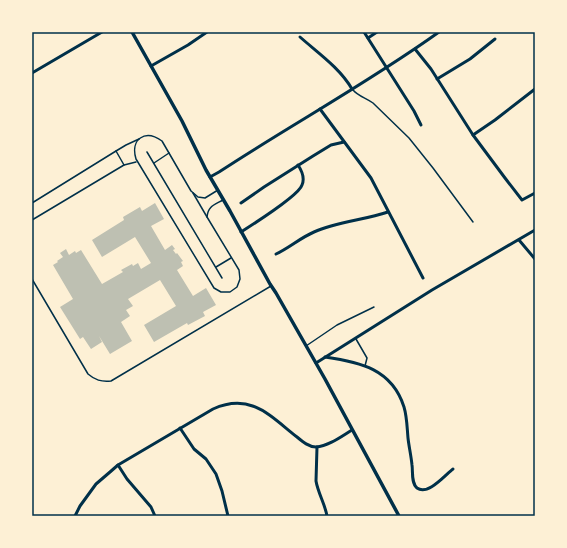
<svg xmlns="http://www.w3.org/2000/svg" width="567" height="548" font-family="'Titillium Web',sans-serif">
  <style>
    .building { fill: #bec0b2 }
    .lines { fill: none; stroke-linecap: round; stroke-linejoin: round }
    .service { stroke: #003049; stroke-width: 1.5 }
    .minor { stroke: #003049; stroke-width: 3 }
    .tertiary { stroke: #003049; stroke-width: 3.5 }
    .neatline { fill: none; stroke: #003049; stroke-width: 1.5 }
  </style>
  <rect width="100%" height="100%" fill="#fdf0d5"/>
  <!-- building -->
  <path class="building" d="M 155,203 L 164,219 L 151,226 L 165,250 L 172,245 L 175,249 L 173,250 L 176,254 L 177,253 L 183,261 L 181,262 L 183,266 L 177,270 L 193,296 L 206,288 L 216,305 L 203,312 L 205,316 L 188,325 L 187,323 L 154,342 L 144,325 L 176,306 L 160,280 L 128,299 L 133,306 L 126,310 L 130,316 L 121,322 L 132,341 L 110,354 L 99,336 L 102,342 L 91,349 L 83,337 L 80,339 L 60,307 L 73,299 L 53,265 L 58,262 L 57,261 L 63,257 L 60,253 L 66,249 L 69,255 L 75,251 L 76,253 L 81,250 L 102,284 L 123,272 L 121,270 L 132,264 L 133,266 L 138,263 L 141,269 L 151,263 L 135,237 L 102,257 L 92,240 L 124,220 L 123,217 L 140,207 L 142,211 Z"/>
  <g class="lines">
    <!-- service -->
    <g class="service">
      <path d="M 353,90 C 358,96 366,98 373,103 L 409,138 L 433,168 L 473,222"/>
      <path d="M 116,151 L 126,145 L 139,139"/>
      <path d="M 147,152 L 222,278"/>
      <path d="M 154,163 L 169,153"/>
      <path d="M 124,165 L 136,162"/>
      <path d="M 218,190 L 205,198 L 198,197 L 191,191 L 162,141 C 145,129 130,139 136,159 L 214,288 L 221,292 L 230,292 L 237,287 L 240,279 L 239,270 L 207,217 C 208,206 214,205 223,200"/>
      <path d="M 193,193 L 207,217"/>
      <path d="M 32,203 L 116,151 L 124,165 L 32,220"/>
      <path d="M 216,267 L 231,258"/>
      <path d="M 32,279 L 88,374 C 95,380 101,382 111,381 L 271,286"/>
      <path d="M 356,339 L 367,358 L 365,366"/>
      <path d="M 306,346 L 337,325 L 374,307"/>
    </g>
    <!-- minor -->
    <g class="minor">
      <path d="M 364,32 L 414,111 L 421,125"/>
      <path d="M 300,37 C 318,53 340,68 352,89"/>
      <path d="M 368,38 L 377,32"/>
      <path d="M 415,49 L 431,69 L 473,135 L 505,178 L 522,200 L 535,193"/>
      <path d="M 151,66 L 188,45 L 207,32"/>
      <path d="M 32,73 L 102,32"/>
      <path d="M 437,79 L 470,59 L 495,39"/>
      <path d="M 320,109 L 371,178 L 423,278"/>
      <path d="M 473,135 L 495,120 L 535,89"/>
      <path d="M 210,177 L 219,172 C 292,124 368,83 439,32"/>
      <path d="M 241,203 L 264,187 L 313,156 L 331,145 L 344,142"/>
      <path d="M 241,232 C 252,225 299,195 302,185 C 305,178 302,171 298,165"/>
      <path d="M 519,240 L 535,259"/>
      <path d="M 276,254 C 289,248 300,238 314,232 C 337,222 364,220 388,212"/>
      <path d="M 325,357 C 360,362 392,369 404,407 C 407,417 407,427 408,438 C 409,447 411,455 412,465 C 413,471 411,483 417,488 C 428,496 445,475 453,469"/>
      <path d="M 316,363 L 432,290 L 535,230"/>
      <path d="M 180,428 L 194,449 L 206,459 L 216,474 L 222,491 L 228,516"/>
      <path d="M 317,447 L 316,481 C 318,493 325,504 327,516"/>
      <path d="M 118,465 L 127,479 L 151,507 L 155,516"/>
      <path d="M 75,516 L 80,506 L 96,484 L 110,472 L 118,465 L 213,409 C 251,392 270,416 297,437 C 303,442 309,447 316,447 C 329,446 342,436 352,430"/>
    </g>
    <!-- tertiary -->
    <path class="tertiary" d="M 132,32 L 182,121 L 206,170 L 230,211 L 270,284 L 276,293 L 325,379 L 399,516"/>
  </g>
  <!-- border -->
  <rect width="567" height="548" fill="none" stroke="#fdf0d5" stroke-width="66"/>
  <rect x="33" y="33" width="501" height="482" class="neatline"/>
</svg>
